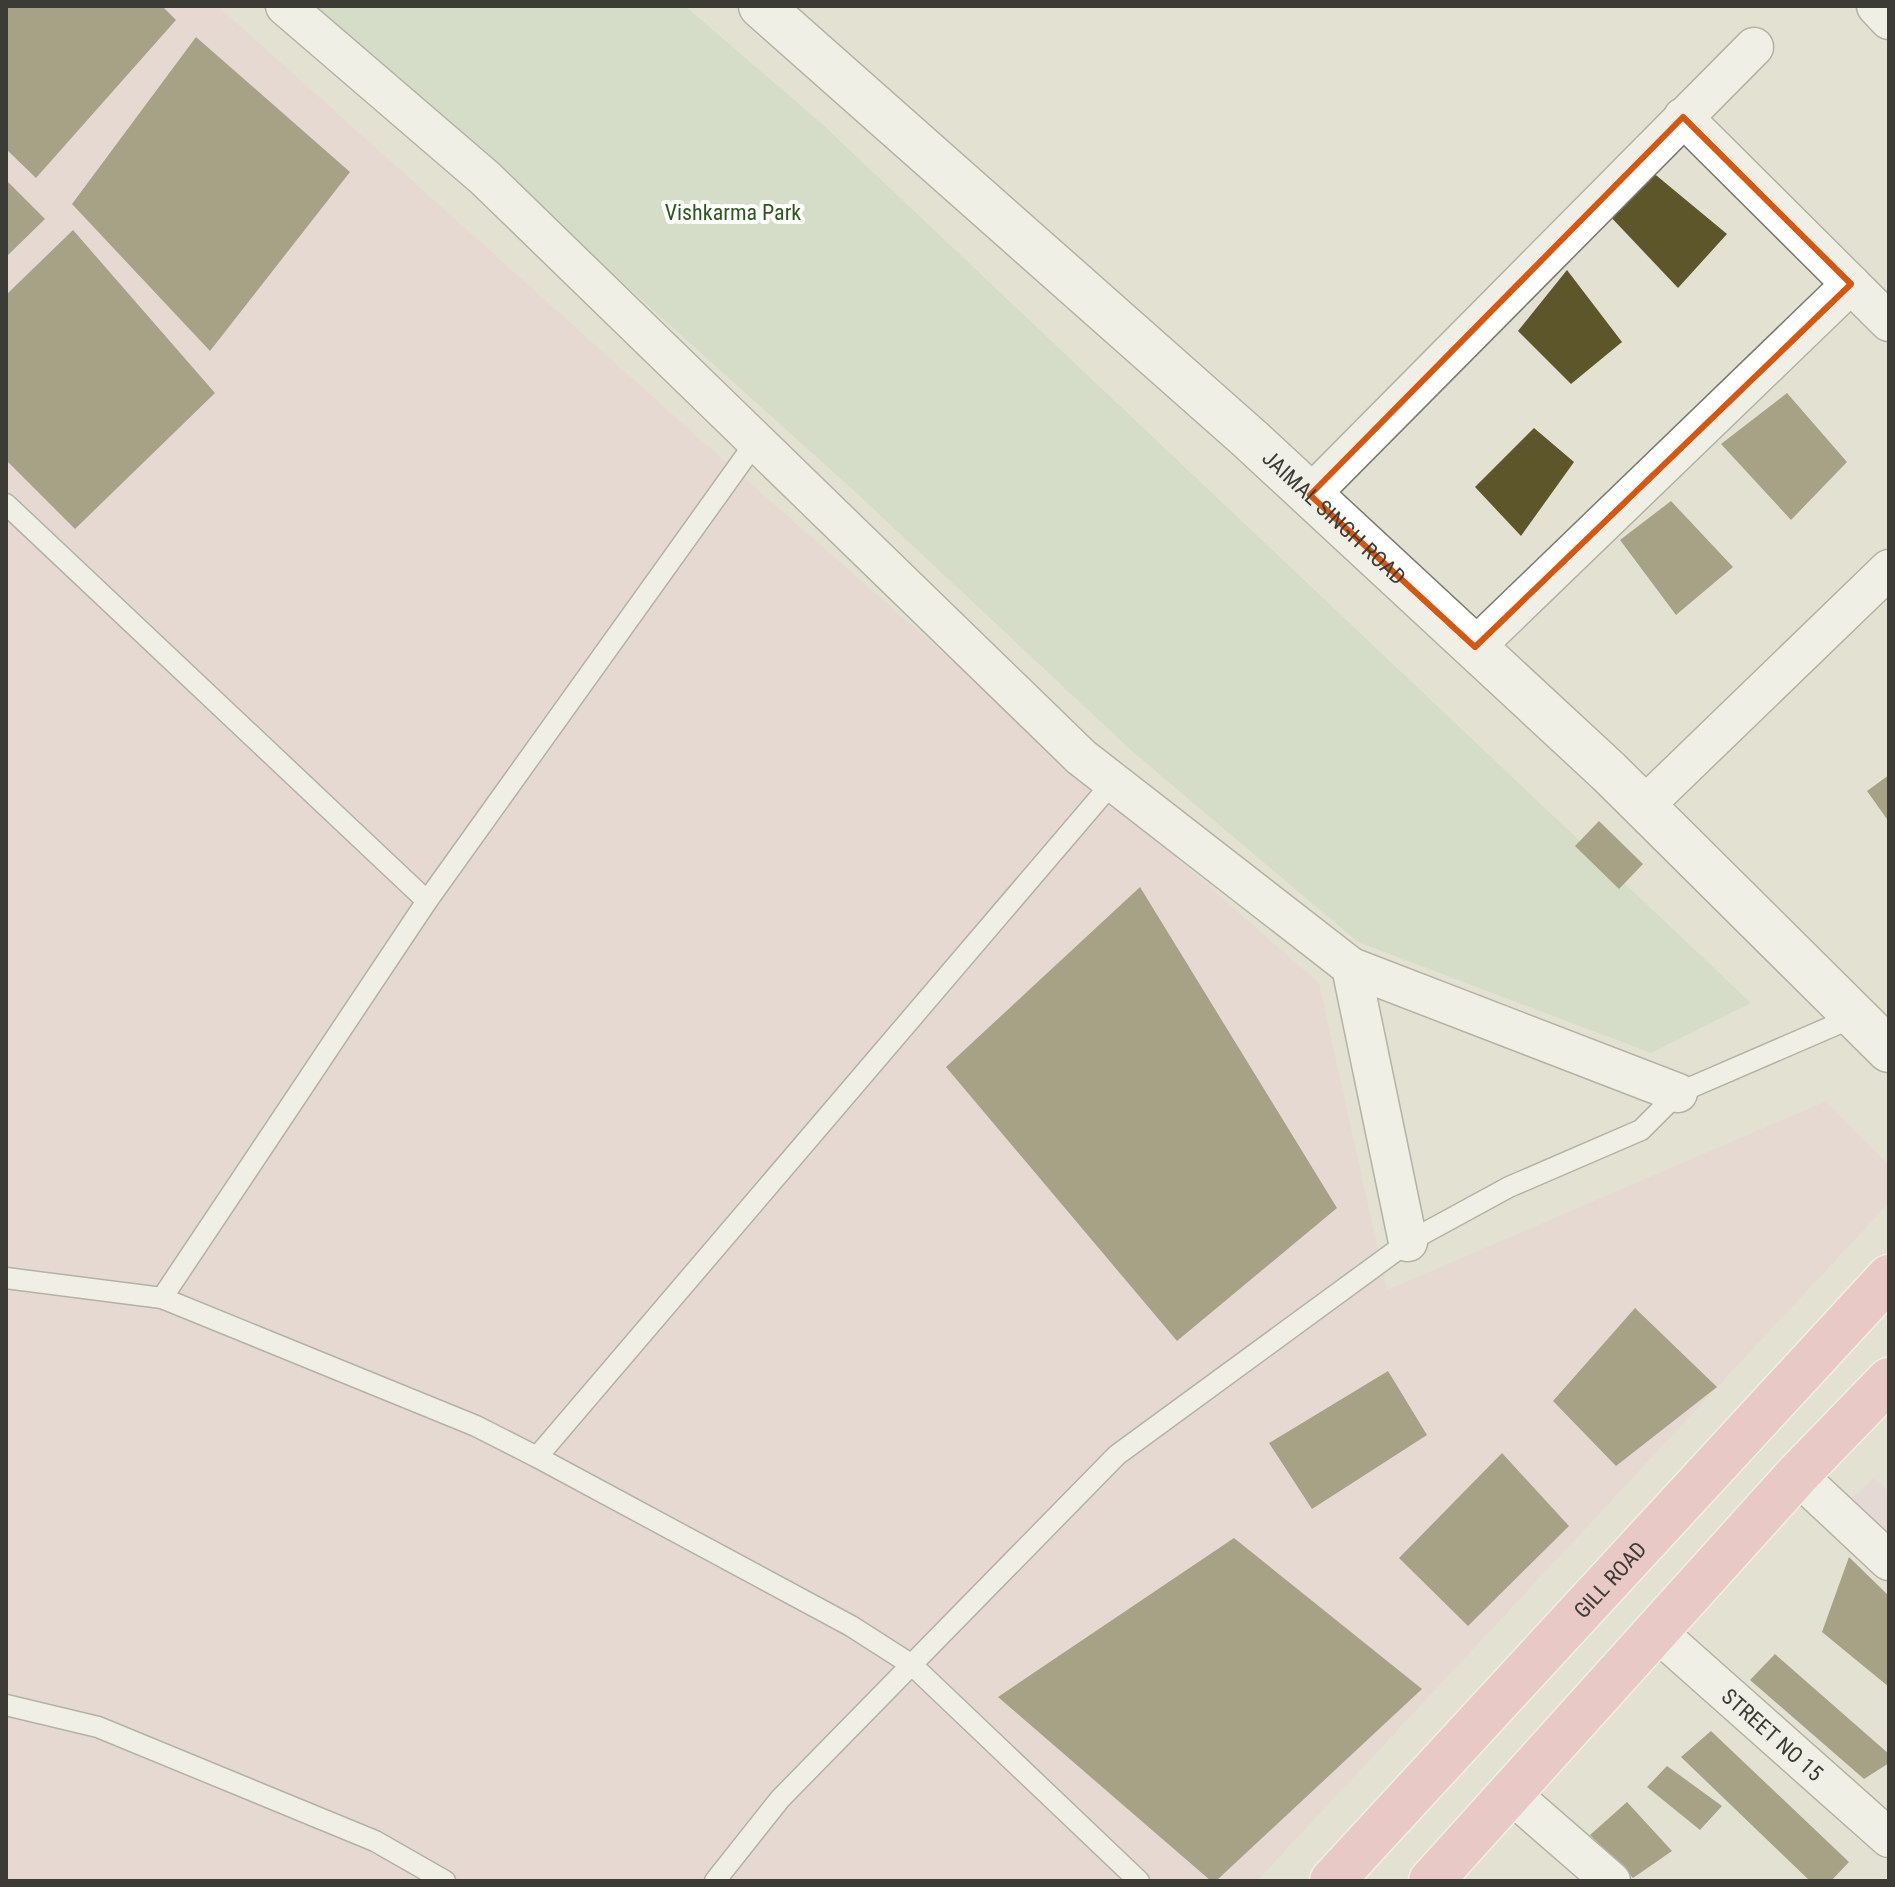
<svg xmlns="http://www.w3.org/2000/svg" width="1895" height="1887" font-family="'Roboto Condensed',sans-serif">
  <style>
    .commercial { fill: #e7cfd9 }
    .industrial { fill: #e9cfd3 }
    .green { fill: #c3d7bd }
    .building { fill: #5e562b }
    .lines { fill: none; stroke-linecap: round; stroke-linejoin: round }
    .lane-casing { stroke: #7a786b; stroke-width: 23 }
    .street-casing { stroke: #7a786b; stroke-width: 41 }
    .secondary-casing { stroke: #7a786b; stroke-width: 47 }
    .primary-casing { stroke: #fff; stroke-width: 47 }
    .lane { stroke: #fff; stroke-width: 20 }
    .street { stroke: #fff; stroke-width: 38 }
    .secondary { stroke: #fff; stroke-width: 44 }
    .primary { stroke: #eeaab5; stroke-width: 44 }
    .marked { fill: none; stroke: #d75610; stroke-width: 6; stroke-linejoin: round }
    .labels { text-anchor: middle; dominant-baseline: central; stroke-width: 8; stroke-linejoin: round; paint-order: stroke }
    .park-label { font-size: 22px; fill: #2e5621; stroke: #fff }
    .street-label { font-size: 22px; fill: #3c3b35; stroke: #fff }
  </style>
  <rect width="100%" height="100%" fill="#e3e1d2"/>
  <!-- commercial -->
  <path class="commercial" d="M 1874,1478 L 1889,1491 L 1889,1543 L 1847,1502 Z"/>
  <!-- industrial -->
  <path class="industrial" d="M 6,6 L 218,6 L 683,424 L 1319,983 L 1387,1290 L 1826,1101 L 1889,1165 L 1889,1203 L 1257,1881 L 6,1881 Z"/>
  <!-- green -->
  <path class="green" d="M 315,6 L 685,6 L 821,123 L 1751,1003 L 1651,1053 L 1358,942 L 1133,752 L 851,488 Z"/>
  <!-- building -->
  <g class="building">
    <path d="M 6,6 L 162,6 L 176,20 L 36,178 L 6,149 Z"/>
    <path d="M 196,37 L 350,172 L 210,351 L 72,204 Z"/>
    <path d="M 1651,171 L 1727,234 L 1678,288 L 1607,213 Z"/>
    <path d="M 6,180 L 45,219 L 6,257 Z"/>
    <path d="M 73,230 L 215,393 L 75,529 L 6,460 L 6,295 Z"/>
    <path d="M 1567,270 L 1622,342 L 1571,384 L 1518,331 Z"/>
    <path d="M 1787,393 L 1847,462 L 1791,520 L 1721,444 Z"/>
    <path d="M 1534,428 L 1574,462 L 1521,536 L 1475,487 Z"/>
    <path d="M 1671,501 L 1733,567 L 1676,615 L 1620,540 Z"/>
    <path d="M 1889,775 L 1889,822 L 1867,791 Z"/>
    <path d="M 1599,821 L 1643,864 L 1619,889 L 1575,846 Z"/>
    <path d="M 1140,887 L 1337,1208 L 1177,1341 L 946,1067 Z"/>
    <path d="M 1635,1308 L 1717,1387 L 1616,1466 L 1553,1401 Z"/>
    <path d="M 1388,1371 L 1427,1435 L 1312,1509 L 1269,1443 Z"/>
    <path d="M 1502,1453 L 1569,1526 L 1468,1626 L 1399,1558 Z"/>
    <path d="M 1234,1538 L 1422,1689 L 1216,1881 L 1211,1881 L 998,1697 Z"/>
    <path d="M 1849,1557 L 1889,1596 L 1889,1687 L 1822,1632 Z"/>
    <path d="M 1775,1654 L 1889,1754 L 1889,1763 L 1864,1779 L 1750,1680 Z"/>
    <path d="M 1711,1731 L 1849,1862 L 1831,1881 L 1810,1881 L 1681,1757 Z"/>
    <path d="M 1667,1766 L 1722,1806 L 1700,1830 L 1647,1787 Z"/>
    <path d="M 1627,1802 L 1672,1851 L 1633,1878 L 1590,1835 Z"/>
  </g>
  <g class="lines">
    <!-- lane casing -->
    <g class="lane-casing">
      <g id="lane">
        <path d="M 6,504 L 427,901"/>
        <path d="M 6,1278 L 162,1298 L 476,1426 L 537,1457 L 851,1626 L 912,1665 L 1139,1881"/>
        <path d="M 162,1298 L 427,901 L 755,443"/>
        <path d="M 537,1457 L 1113,782"/>
        <path d="M 6,1705 L 98,1727 L 375,1841 L 445,1881"/>
        <path d="M 715,1881 L 780,1799 L 1117,1455 L 1408,1242 L 1509,1187 L 1641,1130 L 1678,1093 L 1856,1016"/>
      </g>
    </g>
    <!-- street casing -->
    <g class="street-casing">
      <g id="street">
        <path d="M 285,6 L 485,178 L 1081,757 L 1351,967 L 1408,1242"/>
        <path d="M 1876,6 L 1889,20"/>
        <path d="M 1683,117 L 1889,322"/>
        <path d="M 1310,495 L 1754,47"/>
        <path d="M 1475,647 L 1851,284"/>
        <path d="M 1644,806 L 1889,569"/>
        <path d="M 1351,967 L 1678,1093"/>
        <path d="M 1797,1475 L 1889,1561"/>
        <path id="s1" d="M 1656,1631 L 1889,1838"/>
        <path d="M 1510,1793 L 1611,1881"/>
      </g>
    </g>
    <!-- secondary casing -->
    <g class="secondary-casing">
      <g id="secondary">
        <path id="s2" d="M 761,6 L 1250,439 L 1609,772 L 1889,1050"/>
      </g>
    </g>
    <!-- primary casing -->
    <g class="primary-casing">
      <g id="primary">
        <path id="s3" d="M 1332,1881 L 1889,1277"/>
        <path d="M 1431,1881 L 1797,1475 L 1889,1380"/>
      </g>
    </g>
    <!-- lane -->
    <use href="#lane" class="lane"/>
    <!-- street -->
    <use href="#street" class="street"/>
    <!-- secondary -->
    <use href="#secondary" class="secondary"/>
    <!-- primary -->
    <use href="#primary" class="primary"/>
  </g>
  <!-- marked area -->
  <path d="M0 0H1895V1887H0ZM 1683,117 L 1851,284 L 1475,647 L 1310,495 Z" fill="#e3e1d2" fill-opacity=".55" fill-rule="evenodd"/>
  <path class="marked" d="M 1683,117 L 1851,284 L 1475,647 L 1310,495 Z"/>
  <g class="labels">
    <!-- park labels -->
    <g class="park-label">
      <text x="733" y="212">Vishkarma Park</text>
    </g>
    <!-- street labels -->
    <g class="street-label">
      <text stroke="none"><textPath href="#s2" startOffset="768">JAIMAL SINGH ROAD</textPath></text>
      <text stroke="none"><textPath href="#s3" startOffset="410">GILL ROAD</textPath></text>
      <text stroke="none"><textPath href="#s1" startOffset="156">STREET NO 15</textPath></text>
    </g>
  </g>
  <!-- border -->
  <rect width="1895" height="1887" fill="none" stroke="#3c3b35" stroke-width="16"/>
</svg>
